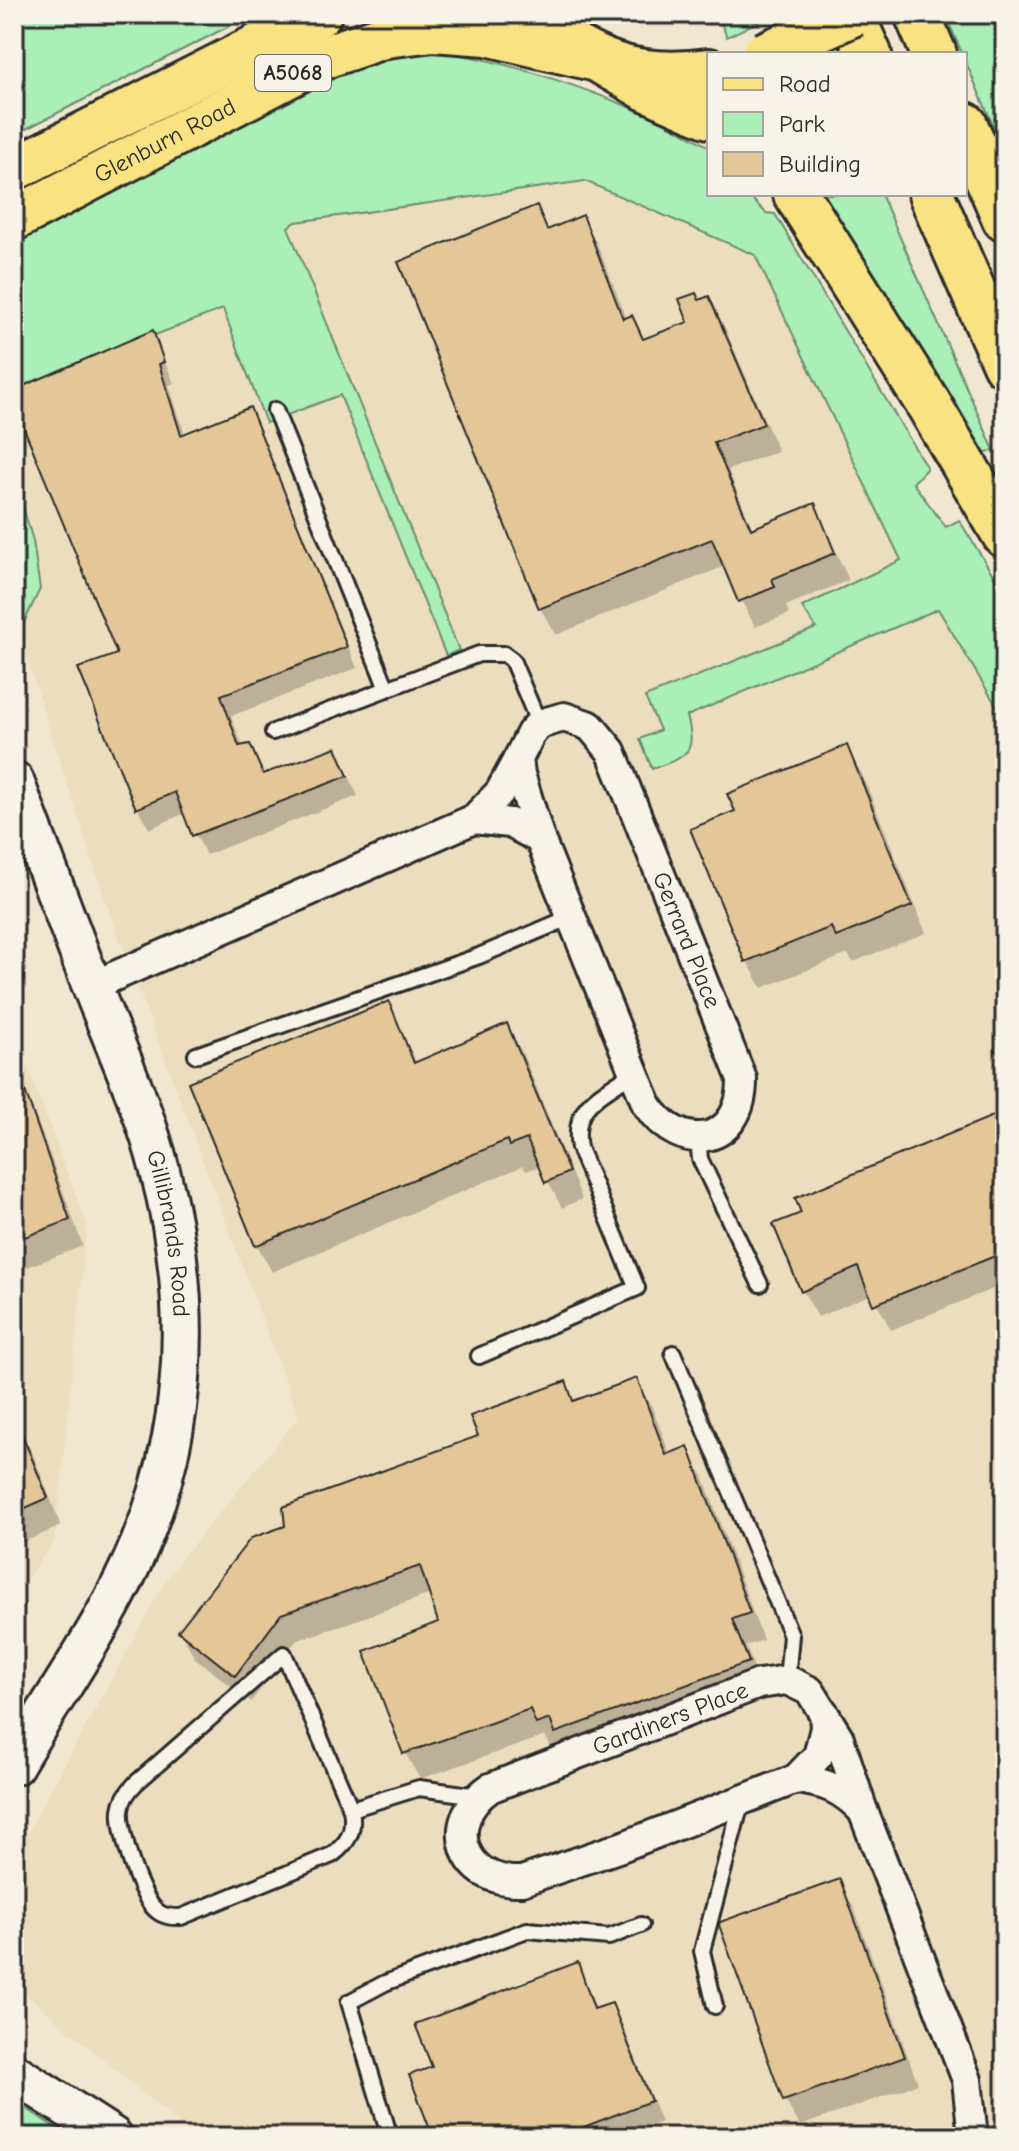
<svg xmlns="http://www.w3.org/2000/svg" width="1019" height="2151" font-family="'Comic Neue',sans-serif">
  <style>
    .built { fill: #edddbf }
    .green { fill: #aaeeb8; stroke: #6a8c72; stroke-width: 2 }
    .shadow { fill: #0003 }
    .building { fill: #e3c798; stroke: #2b2b2b; stroke-width: 2 }
    .lines { fill: none; stroke-linecap: round; stroke-linejoin: round }
    .lane-casing { stroke: #2b2b2b; stroke-width: 20 }
    .street-casing { stroke: #2b2b2b; stroke-width: 34 }
    .secondary-casing { stroke: #2b2b2b; stroke-width: 44 }
    .primary-casing { stroke: #2b2b2b; stroke-width: 48 }
    .highway-casing { stroke: #2b2b2b; stroke-width: 50 }
    .lane { stroke: #f7f3e8; stroke-width: 14 }
    .street { stroke: #f7f3e8; stroke-width: 28 }
    .secondary { stroke: #f7f3e8; stroke-width: 38 }
    .primary { stroke: #f8e281; stroke-width: 42 }
    .highway { stroke: #f8e281; stroke-width: 44 }
    .primary-bridge-casing { stroke: #2b2b2b; stroke-width: 48; stroke-linecap: butt }
    .primary-bridge { stroke: #f8e281; stroke-width: 42 }
    .labels { text-anchor: middle; dominant-baseline: central; stroke-width: 7; stroke-linejoin: round; paint-order: stroke }
    .shield { fill: #f7f3e8; stroke: #686764; stroke-width: 2 }
    .shield-label { font-size: 22px; font-weight: bold; fill: #2b2b2b }
    .street-label { font-size: 24px; fill: #2b2b2b; stroke: #f7f3e8 }
  </style>
  <rect width="100%" height="100%" fill="#f1e6d0"/>
  <filter id="ink" filterUnits="userSpaceOnUse"><feTurbulence type="fractalNoise" baseFrequency=".0125" numOctaves="2"/><feDisplacementMap in="SourceGraphic" scale="16" xChannelSelector="R" yChannelSelector="G"/><feConvolveMatrix kernelMatrix="1 2 1 2 8 2 1 2 1" color-interpolation-filters="sRGB"/></filter>
  <g filter="url(#ink)">
    <!-- built -->
    <g class="built">
      <path d="M 585,178 L 756,251 L 1005,697 L 1005,2137 L 195,2137 L 14,1984 L 14,1857 L 170,1573 L 299,1417 L 105,900 L 14,619 L 14,336 L 294,220 Z"/>
      <path d="M 14,1030 L 87,1225 L 55,1541 L 14,1596 Z"/>
    </g>
    <!-- green -->
    <g class="green">
      <path d="M 14,14 L 253,14 L 14,135 Z"/>
      <path d="M 717,14 L 774,14 L 727,37 Z"/>
      <path d="M 945,14 L 1005,14 L 1005,153 Z"/>
      <path d="M 426,51 C 506,56 640,105 709,147 L 709,194 L 747,194 L 766,213 L 775,214 L 927,468 L 913,483 L 946,527 L 959,520 L 1005,594 L 1005,720 L 938,609 L 687,716 C 697,754 687,756 652,769 L 640,739 L 660,730 L 645,697 L 816,628 L 802,607 L 901,560 L 755,255 L 585,181 L 296,222 L 288,227 L 459,650 L 446,656 L 340,395 L 266,423 L 223,309 L 14,389 L 14,241 L 327,78 L 398,54 Z"/>
      <path d="M 809,194 L 881,194 L 994,450 L 976,457 Z"/>
      <path d="M 14,476 L 33,541 L 40,589 L 15,641 Z"/>
      <path d="M 14,2100 L 69,2137 L 14,2137 Z"/>
    </g>
    <!-- shadow -->
    <g class="shadow">
      <path d="M 536,208 L 549,231 L 582,218 L 597,244 L 627,320 L 631,318 L 644,341 L 690,323 L 699,302 L 708,299 L 724,326 L 778,451 L 728,470 L 753,530 L 814,505 L 849,580 L 786,606 L 789,614 L 755,627 L 725,566 L 556,635 L 540,608 Z"/>
      <path d="M 152,333 L 174,383 L 169,385 L 185,435 L 249,409 L 260,429 L 357,668 L 231,716 L 243,747 L 249,746 L 265,775 L 336,749 L 358,796 L 206,855 L 185,813 L 149,829 L 138,809 L 80,669 L 119,655 L 14,399 L 14,392 Z"/>
      <path d="M 846,748 L 862,774 L 926,933 L 853,962 L 848,954 L 762,988 L 747,961 L 693,830 L 737,812 Z"/>
      <path d="M 388,1003 L 417,1064 L 506,1025 L 522,1052 L 582,1199 L 562,1208 L 540,1166 L 526,1171 L 523,1166 L 272,1272 L 257,1245 Z"/>
      <path d="M 14,1057 L 83,1246 L 14,1272 Z"/>
      <path d="M 1005,1113 L 1005,1284 L 891,1330 L 872,1294 L 818,1317 L 803,1291 Z"/>
      <path d="M 636,1380 L 652,1407 L 670,1455 L 687,1449 L 703,1476 L 763,1640 L 746,1646 L 762,1689 L 553,1750 L 545,1736 L 420,1779 L 405,1753 L 441,1623 L 431,1594 L 296,1641 L 251,1702 L 195,1658 L 180,1631 L 287,1528 L 480,1437 L 565,1384 L 575,1402 Z"/>
      <path d="M 16,1426 L 32,1452 L 61,1526 L 14,1546 Z"/>
      <path d="M 839,1881 L 854,1908 L 918,2084 L 800,2126 L 785,2100 Z"/>
      <path d="M 577,1964 L 597,2010 L 611,2005 L 623,2026 L 661,2122 L 621,2137 L 435,2137 L 435,2068 Z"/>
    </g>
    <!-- building -->
    <g class="building">
      <path d="M 537,205 L 547,230 L 583,215 L 623,319 L 632,315 L 643,339 L 688,322 L 679,299 L 696,293 L 699,300 L 709,296 L 764,424 L 714,443 L 751,529 L 815,503 L 835,553 L 772,579 L 775,587 L 738,602 L 712,539 L 539,609 L 398,262 Z"/>
      <path d="M 153,330 L 164,362 L 159,364 L 181,435 L 250,407 L 347,647 L 221,695 L 239,746 L 250,744 L 263,774 L 336,747 L 348,776 L 192,836 L 175,792 L 136,809 L 78,668 L 117,654 L 14,404 L 14,390 Z"/>
      <path d="M 847,745 L 912,906 L 836,937 L 831,927 L 745,962 L 690,829 L 735,811 L 727,794 Z"/>
      <path d="M 389,1001 L 414,1063 L 507,1023 L 569,1172 L 545,1183 L 527,1139 L 509,1146 L 507,1140 L 255,1246 L 188,1082 Z"/>
      <path d="M 17,1068 L 70,1220 L 14,1241 L 14,1069 Z"/>
      <path d="M 1005,1111 L 1005,1252 L 873,1305 L 858,1267 L 801,1292 L 773,1224 L 801,1213 L 795,1198 Z"/>
      <path d="M 637,1378 L 666,1455 L 688,1446 L 750,1613 L 732,1619 L 749,1662 L 555,1733 L 550,1719 L 536,1724 L 530,1709 L 403,1754 L 364,1651 L 438,1622 L 420,1566 L 281,1614 L 235,1676 L 178,1631 L 251,1538 L 285,1526 L 283,1507 L 478,1436 L 470,1416 L 566,1381 L 573,1401 Z"/>
      <path d="M 15,1417 L 48,1498 L 14,1513 L 14,1418 Z"/>
      <path d="M 840,1879 L 905,2057 L 783,2101 L 719,1925 L 720,1922 Z"/>
      <path d="M 578,1962 L 594,2009 L 612,2003 L 651,2101 L 558,2137 L 433,2137 L 409,2075 L 432,2067 L 415,2024 Z"/>
    </g>
    <g class="lines">
      <!-- lane casing -->
      <g class="lane-casing">
        <g id="lane">
          <path d="M 275,410 L 387,689"/>
          <path d="M 273,732 L 479,654 L 504,654 L 512,660 L 539,724"/>
          <path d="M 196,1055 L 479,956 L 571,917"/>
          <path d="M 698,1139 L 700,1159 L 760,1284"/>
          <path d="M 673,1353 L 791,1635 L 787,1680"/>
          <path d="M 479,1356 L 637,1288 L 579,1148 C 571,1104 602,1095 633,1072"/>
          <path d="M 284,1654 L 351,1809 C 355,1831 349,1842 332,1855 L 181,1917 C 172,1917 164,1917 157,1911 C 140,1898 119,1831 121,1810 C 122,1799 128,1791 136,1783 Z"/>
          <path d="M 351,1809 L 419,1788 L 478,1796"/>
          <path d="M 715,2006 L 702,1951 L 742,1800"/>
          <path d="M 390,2137 L 349,2002 L 385,1983 L 527,1930 L 609,1937 L 641,1925"/>
        </g>
      </g>
      <!-- street casing -->
      <g class="street-casing">
        <g id="street">
          <path d="M 564,717 L 590,726 L 611,751 L 742,1079 C 743,1144 682,1157 647,1105 L 540,839 L 520,774 L 518,759 L 531,733 L 539,724 Z"/>
          <path d="M 474,819 L 510,823 L 540,839"/>
          <path d="M 92,986 L 474,819 L 500,792 L 518,759"/>
          <path id="s1" d="M 824,1713 L 825,1728 L 818,1756 L 796,1779 L 621,1847 L 522,1881 C 462,1884 441,1822 490,1788 L 759,1684 L 787,1680 L 810,1691 L 839,1738 L 863,1811 L 967,2080 L 973,2137"/>
          <path d="M 796,1779 C 826,1782 843,1790 863,1811"/>
        </g>
      </g>
      <!-- secondary casing -->
      <g class="secondary-casing">
        <g id="secondary">
          <path id="s2" d="M 14,781 C 40,849 65,917 91,984 C 115,1046 144,1107 160,1171 C 193,1297 190,1423 140,1544 C 108,1622 56,1692 14,1765"/>
          <path d="M 14,2073 L 113,2137"/>
        </g>
      </g>
      <!-- primary casing -->
      <g class="primary-casing">
        <g id="primary">
          <path d="M 535,14 C 585,63 639,80 709,70"/>
          <path d="M 14,169 L 320,14"/>
          <path id="s3" d="M 14,219 L 327,56 L 386,36 L 433,30 L 487,34 L 597,60"/>
        </g>
      </g>
      <!-- highway casing -->
      <g class="highway-casing">
        <g id="highway">
          <path d="M 851,14 L 869,54"/>
          <path d="M 917,14 L 934,54"/>
          <path d="M 602,62 L 648,89 L 709,116"/>
          <path d="M 965,125 L 1005,219"/>
          <path d="M 796,194 L 929,405 L 1005,535"/>
          <path d="M 931,194 L 1005,364"/>
        </g>
      </g>
      <!-- lane -->
      <use href="#lane" class="lane"/>
      <!-- street -->
      <use href="#street" class="street"/>
      <!-- secondary -->
      <use href="#secondary" class="secondary"/>
      <!-- primary -->
      <use href="#primary" class="primary"/>
      <!-- highway -->
      <use href="#highway" class="highway"/>
      <!-- primary-bridge casing -->
      <g class="primary-bridge-casing">
        <path id="primary-bridge" d="M 764,54 L 854,14"/>
      </g>
      <!-- primary-bridge -->
      <use href="#primary-bridge" class="primary-bridge"/>
    </g>
  </g>
  <g class="labels">
    <!-- shield labels -->
    <rect class="shield" x="255" y="55" width="76" height="36" rx="6"/>
    <g class="shield-label">
      <text x="293" y="73">A5068</text>
    </g>
    <!-- street labels -->
    <g class="street-label">
      <text stroke="none"><textPath href="#s3" startOffset="170">Glenburn Road</textPath></text>
      <text transform="translate(687 940) rotate(68)">Gerrard Place</text>
      <text stroke="none"><textPath href="#s2" startOffset="480">Gillibrands Road</textPath></text>
      <text stroke="none"><textPath href="#s1" startOffset="702">Gardiners Place</textPath></text>
    </g>
  </g>
  <!-- margin -->
  <rect width="1019" height="2151" fill="none" stroke="#f7f3e8" stroke-width="48"/>
  <rect x="24" y="24" width="971" height="2103" fill="none" stroke="#2b2b2b" stroke-width="3" filter="url(#ink)"/>
  <!-- legend -->
  <rect x="707" y="52" width="260" height="144" fill="#f7f3e8" stroke="#a5a39c" stroke-width="2"/>
  <rect x="723" y="78" width="40" height="12" fill="#f8e281" stroke="#a5a39c" stroke-width="2"/>
  <text x="779" y="92" font-size="24" fill="#2b2b2b">Road</text>
  <rect x="723" y="112" width="40" height="24" fill="#aaeeb8" stroke="#a5a39c" stroke-width="2"/>
  <text x="779" y="132" font-size="24" fill="#2b2b2b">Park</text>
  <rect x="723" y="152" width="40" height="24" fill="#e3c798" stroke="#a5a39c" stroke-width="2"/>
  <text x="779" y="172" font-size="24" fill="#2b2b2b">Building</text>
</svg>
